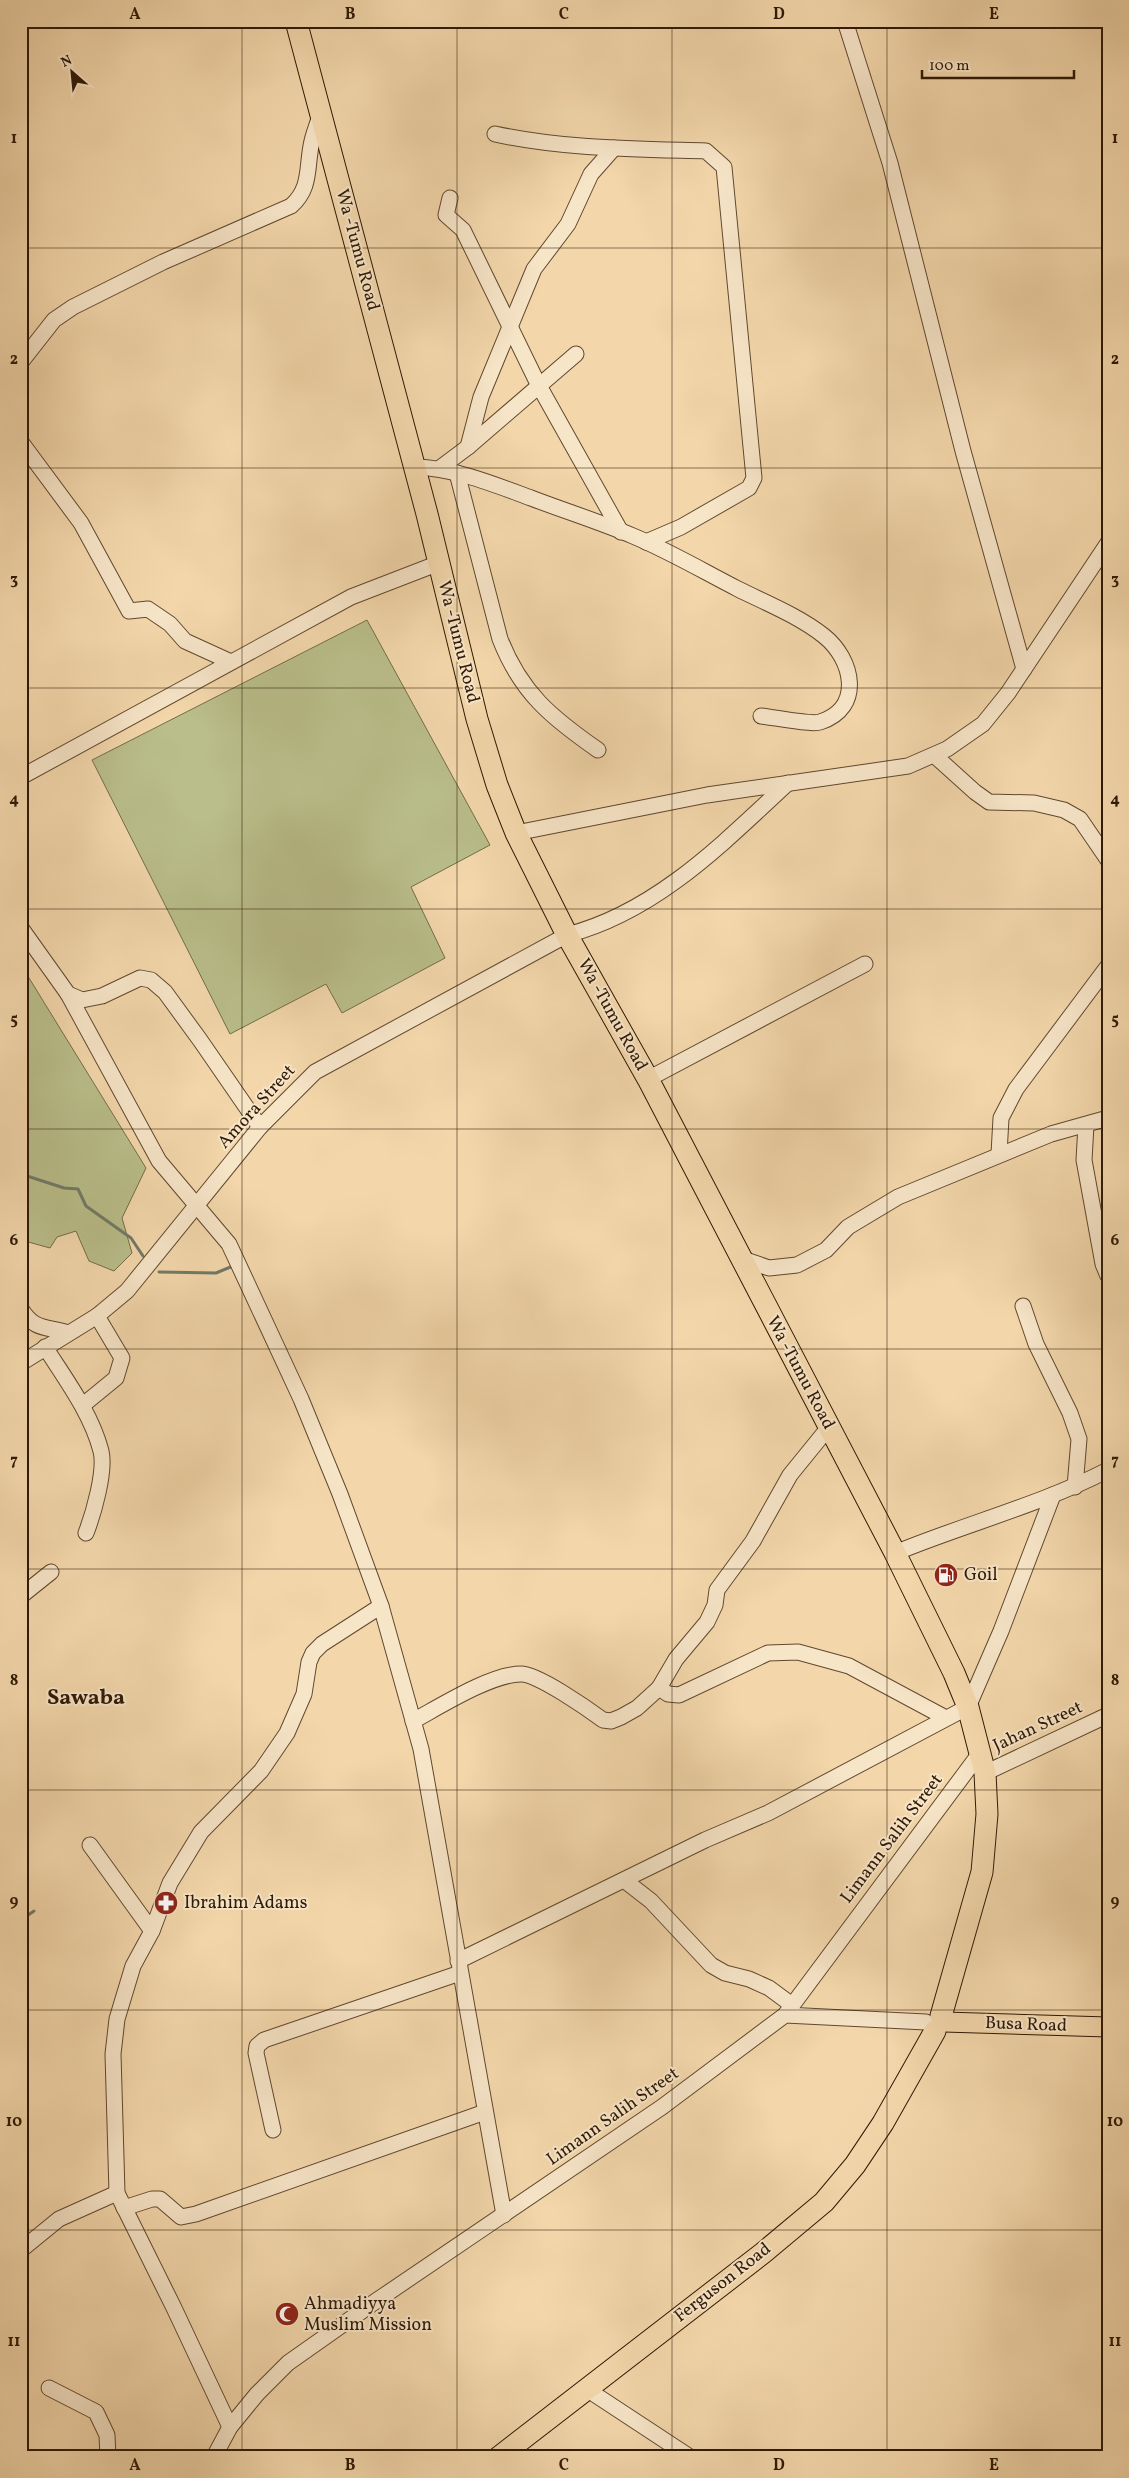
<svg xmlns="http://www.w3.org/2000/svg" width="1129" height="2478" font-family="Vollkorn,serif">
  <style>
    .green { fill: #b9be8a; stroke: #746c48 }
    .lines { fill: none; stroke-linecap: round; stroke-linejoin: round }
    .stream { stroke: #707a68; stroke-width: 3 }
    .minor-casing { stroke: #60482e; stroke-width: 17 }
    .major-casing { stroke: #2f1905; stroke-width: 21 }
    .highway-casing { stroke: #2f1905; stroke-width: 23 }
    .minor { stroke: #f7e5c8; stroke-width: 15 }
    .major { stroke: #f3d7ab; stroke-width: 19 }
    .highway { stroke: #f3d7ab; stroke-width: 21 }
    .grid { fill: none; stroke: #2f1905; stroke-width: 1; stroke-opacity: 0.55 }
    .labels { text-anchor: middle; dominant-baseline: central; stroke-width: 4; stroke-linejoin: round; paint-order: stroke }
    .street-label { font-size: 18px; fill: #2f1905; stroke: #f7e5c8 }
    .poi-label { font-size: 18px; fill: #2f1905; stroke: #f7e5c8; text-anchor: start }
    .district-label { font-size: 22px; font-weight: bold; fill: #2f1905; stroke: #f7e5c8 }
    .neatline { fill: none; stroke: #2f1905; stroke-width: 2 }
    .grid-label { font-size: 16px; text-anchor: middle; font-weight: bold; fill: #2f1905 }
  </style>
  <rect width="100%" height="100%" fill="#f3d7ab"/>
  <filter id="stains"><feTurbulence type="fractalNoise" baseFrequency=".004" numOctaves="4"/><feColorMatrix values="0 0 0 0 .2 0 0 0 0 .09 0 0 0 0 .02 0 0 0 .5 -.17"/></filter>
  <radialGradient id="worn" r=".72"><stop offset=".6" stop-color="#630" stop-opacity="0"/><stop offset="1" stop-color="#630" stop-opacity=".3"/></radialGradient>
  <!-- green -->
  <g class="green">
    <path d="M 367,620 L 490,845 L 411,887 L 445,958 L 342,1013 L 326,984 L 230,1034 L 92,760 Z"/>
    <path d="M 21,965 L 146,1168 L 122,1218 L 132,1253 L 114,1271 L 89,1261 L 76,1231 L 57,1237 L 50,1248 L 21,1240 Z"/>
  </g>
  <g class="lines">
    <!-- stream -->
    <g class="stream">
      <path d="M 21,1174 L 64,1188 L 78,1189 L 86,1206 L 131,1238 L 143,1256"/>
      <path d="M 159,1272 L 216,1273 L 233,1266"/>
      <path d="M 21,1920 L 34,1911"/>
    </g>
    <!-- minor casing -->
    <g class="minor-casing">
      <g id="minor">
        <path d="M 845,21 L 890,163 L 963,451 L 1024,669"/>
        <path d="M 495,134 C 564,149 635,149 706,151 L 724,167 L 754,478 L 749,488 L 681,527 L 646,542"/>
        <path d="M 450,198 L 446,215 L 463,230 L 538,384 L 621,532"/>
        <path d="M 21,362 L 54,320 L 73,307 L 163,262 L 291,206 C 312,188 306,166 312,141 C 314,132 318,123 320,115"/>
        <path d="M 21,442 L 81,523 L 129,611 L 148,609 L 170,624 L 185,641 L 231,662"/>
        <path d="M 468,447 L 481,397 L 534,269 L 568,224 L 591,174 L 614,148"/>
        <path d="M 415,467 C 454,468 493,484 531,498 C 565,511 600,522 633,536 C 669,551 703,571 738,589 C 766,603 799,616 824,636 C 853,659 864,708 820,722 C 811,725 772,717 761,716"/>
        <path d="M 440,468 L 468,447 L 576,354"/>
        <path d="M 457,473 L 500,639 C 521,693 552,718 598,750"/>
        <path d="M 934,755 L 975,792 L 989,802 L 1034,803 L 1064,810 L 1080,819 L 1108,860"/>
        <path d="M 21,777 L 351,597 L 439,563"/>
        <path d="M 516,833 L 707,795 L 908,766 L 947,749 L 983,724 L 1008,693 L 1108,543"/>
        <path d="M 21,928 L 68,994 L 82,1000 L 102,996 L 140,978 L 151,980 L 165,992 L 200,1040 L 260,1127"/>
        <path d="M 68,994 L 159,1161 L 229,1244 L 301,1399 L 340,1494 L 381,1606 L 421,1749 L 504,2215"/>
        <path d="M 648,1079 L 865,964"/>
        <path d="M 1086,1125 L 1084,1160 L 1103,1264 L 1108,1276"/>
        <path d="M 999,1154 L 1001,1118 L 1016,1089 L 1108,966"/>
        <path d="M 740,1258 L 769,1268 L 797,1265 L 826,1250 L 848,1227 L 898,1197 L 1051,1134 L 1108,1118"/>
        <path d="M 1023,1306 L 1036,1344 L 1070,1413 L 1079,1439 L 1075,1487"/>
        <path d="M 21,1309 C 35,1331 46,1326 68,1333"/>
        <path d="M 45,1347 C 66,1380 91,1413 101,1451 C 106,1471 93,1515 86,1533"/>
        <path d="M 21,1363 L 97,1316 L 127,1291 L 260,1127 L 315,1072 L 567,935 C 656,912 722,844 788,783"/>
        <path d="M 83,1405 L 116,1378 L 122,1358 L 97,1316"/>
        <path d="M 895,1553 C 965,1524 1040,1505 1108,1470"/>
        <path d="M 21,1596 L 51,1572"/>
        <path d="M 659,1688 L 668,1694 L 679,1695 L 768,1653 L 798,1652 L 849,1666 L 946,1718"/>
        <path d="M 413,1721 C 439,1707 491,1674 521,1674 C 538,1674 588,1709 603,1720 L 611,1721 L 621,1717 L 637,1708 L 659,1688 L 676,1659 L 707,1622 L 715,1605 L 717,1590 L 753,1541 L 790,1475 L 829,1427"/>
        <path d="M 985,1773 L 1108,1715"/>
        <path d="M 90,1845 L 152,1931"/>
        <path d="M 624,1880 L 651,1901 L 711,1965 L 725,1973 L 749,1979 L 769,1988 L 792,2005"/>
        <path d="M 458,1961 L 705,1840 L 768,1813 L 968,1707 L 1001,1631 L 1053,1495"/>
        <path d="M 785,2015 L 926,2022"/>
        <path d="M 273,2130 L 256,2053 L 257,2046 L 264,2040 L 460,1973"/>
        <path d="M 124,2208 L 152,2199 L 160,2199 L 181,2217 L 196,2214 L 485,2112"/>
        <path d="M 21,2250 L 59,2219 L 117,2193"/>
        <path d="M 49,2388 L 96,2412 L 107,2435 L 108,2457"/>
        <path d="M 585,2388 L 690,2457"/>
        <path d="M 230,2427 L 174,2308 L 117,2193 L 113,2054 L 117,2019 L 133,1966 L 152,1931 L 170,1883 L 201,1832 L 261,1771 L 287,1733 L 304,1694 L 309,1662 L 313,1653 L 322,1644 L 381,1606"/>
        <path d="M 214,2457 L 230,2427 L 257,2394 L 288,2363 L 376,2301 L 662,2107 L 785,2015 L 980,1753"/>
      </g>
    </g>
    <!-- major casing -->
    <g class="major-casing">
      <path id="major" d="M 944,2022 L 1108,2027"/>
    </g>
    <!-- highway casing -->
    <g class="highway-casing">
      <g id="highway">
        <path d="M 296,21 L 427,514 L 477,719 L 497,785 L 516,833 L 567,935 L 648,1079 L 895,1553 L 954,1673 L 968,1707 L 985,1773 L 987,1814 L 982,1872 L 941,2016"/>
        <path d="M 499,2457 L 763,2253 L 824,2202 L 855,2165 L 883,2123 L 935,2031"/>
      </g>
    </g>
    <!-- minor -->
    <use href="#minor" class="minor"/>
    <!-- major -->
    <use href="#major" class="major"/>
    <!-- highway -->
    <use href="#highway" class="highway"/>
  </g>
  <!-- grid -->
  <path class="grid" d="M 242,21 L 242,2457M 457,21 L 457,2457M 672,21 L 672,2457M 887,21 L 887,2457M 21,248 L 1108,248M 21,468 L 1108,468M 21,688 L 1108,688M 21,909 L 1108,909M 21,1129 L 1108,1129M 21,1349 L 1108,1349M 21,1569 L 1108,1569M 21,1790 L 1108,1790M 21,2010 L 1108,2010M 21,2230 L 1108,2230"/>
  <!-- icons -->
  <defs>
    <g id="fuel-disc" transform="scale(1.25)"><circle r="9.5" fill="#8f2418" stroke="#f7e5c8"/><path d="M-5.5-6h7V0h2V4h1.3V-2.5L3-4.5l.8-.8L6-3V5H2.5V1h-1V6h-7ZM-4.2-4.7v3.2H.2V-4.7Z" fill="#fff"/></g>
    <g id="pharmacy-disc" transform="scale(1.25)"><circle r="9.5" fill="#8f2418" stroke="#f7e5c8"/><path d="M-2-6h4v4h4v4h-4v4h-4v-4h-4v-4h4Z" fill="#fff"/></g>
    <g id="mosque-disc" transform="scale(1.25)"><circle r="9.5" fill="#8f2418" stroke="#f7e5c8"/><path d="M3.5-4.9A6 6 0 1 0 3.5 4.9A5 5 0 1 1 3.5-4.9Z" fill="#fff"/></g>
  </defs>
  <g fill-rule="evenodd">
    <use href="#fuel-disc" x="946" y="1575"/>
    <use href="#pharmacy-disc" x="166" y="1903"/>
    <use href="#mosque-disc" x="287" y="2314"/>
  </g>
  <g class="labels">
    <!-- street labels -->
    <g class="street-label">
      <text transform="translate(357 250) rotate(75)">Wa -Tumu Road</text>
      <text transform="translate(458 642) rotate(76)">Wa -Tumu Road</text>
      <text transform="translate(612 1015) rotate(61)">Wa -Tumu Road</text>
      <text transform="translate(257 1107) rotate(-48)">Amora Street</text>
      <text transform="translate(800 1373) rotate(62)">Wa -Tumu Road</text>
      <text transform="translate(1038 1727) rotate(-25)">Jahan Street</text>
      <text transform="translate(892 1839) rotate(-53)">Limann Salih Street</text>
      <text transform="translate(1026 2025) rotate(2)">Busa Road</text>
      <text transform="translate(613 2117) rotate(-35)">Limann Salih Street</text>
      <text transform="translate(723 2283) rotate(-38)">Ferguson Road</text>
    </g>
    <!-- poi labels -->
    <g class="poi-label">
      <text x="964" y="1575">Goil</text>
      <text x="184" y="1903">Ibrahim Adams</text>
      <text x="304" y="2304">Ahmadiyya<tspan x="304" dy="21">Muslim Mission</tspan></text>
    </g>
    <!-- district labels -->
    <g class="district-label">
      <text x="86" y="1698">Sawaba</text>
    </g>
  </g>
  <!-- margin -->
  <rect width="1129" height="2478" fill="none" stroke="#f3d7ab" stroke-width="55"/>
  <!-- north arrow -->
  <g transform="translate(72 72) rotate(333)" stroke="#f7e5c8" stroke-width="4" paint-order="stroke">
  <path d="M0-4L9 19L0 12L-9 19Z" fill="#2f1905"/>
  <text y="-8" font-size="14" font-weight="bold" text-anchor="middle" fill="#2f1905">N</text>
  </g>
  <!-- scale -->
  <path d="M922 70v8h152v-8" fill="none" stroke="#2f1905" stroke-width="2.5"/>
  <text x="929" y="70" font-size="15" fill="#2f1905" stroke="#f7e5c8" stroke-width="4" paint-order="stroke">100 m</text>
  <rect x="28" y="28" width="1074" height="2422" class="neatline"/>
  <g class="grid-label">
    <text x="135" y="19">A</text>
    <text x="350" y="19">B</text>
    <text x="564" y="19">C</text>
    <text x="779" y="19">D</text>
    <text x="994" y="19">E</text>
    <text x="14" y="143">1</text>
    <text x="1115" y="143">1</text>
    <text x="14" y="364">2</text>
    <text x="1115" y="364">2</text>
    <text x="14" y="584">3</text>
    <text x="1115" y="584">3</text>
    <text x="14" y="804">4</text>
    <text x="1115" y="804">4</text>
    <text x="14" y="1024">5</text>
    <text x="1115" y="1024">5</text>
    <text x="14" y="1245">6</text>
    <text x="1115" y="1245">6</text>
    <text x="14" y="1465">7</text>
    <text x="1115" y="1465">7</text>
    <text x="14" y="1685">8</text>
    <text x="1115" y="1685">8</text>
    <text x="14" y="1906">9</text>
    <text x="1115" y="1906">9</text>
    <text x="14" y="2126">10</text>
    <text x="1115" y="2126">10</text>
    <text x="14" y="2346">11</text>
    <text x="1115" y="2346">11</text>
    <text x="135" y="2470">A</text>
    <text x="350" y="2470">B</text>
    <text x="564" y="2470">C</text>
    <text x="779" y="2470">D</text>
    <text x="994" y="2470">E</text>
  </g>
  <rect width="100%" height="100%" filter="url(#stains)"/>
  <rect width="100%" height="100%" fill="url(#worn)"/>
</svg>
